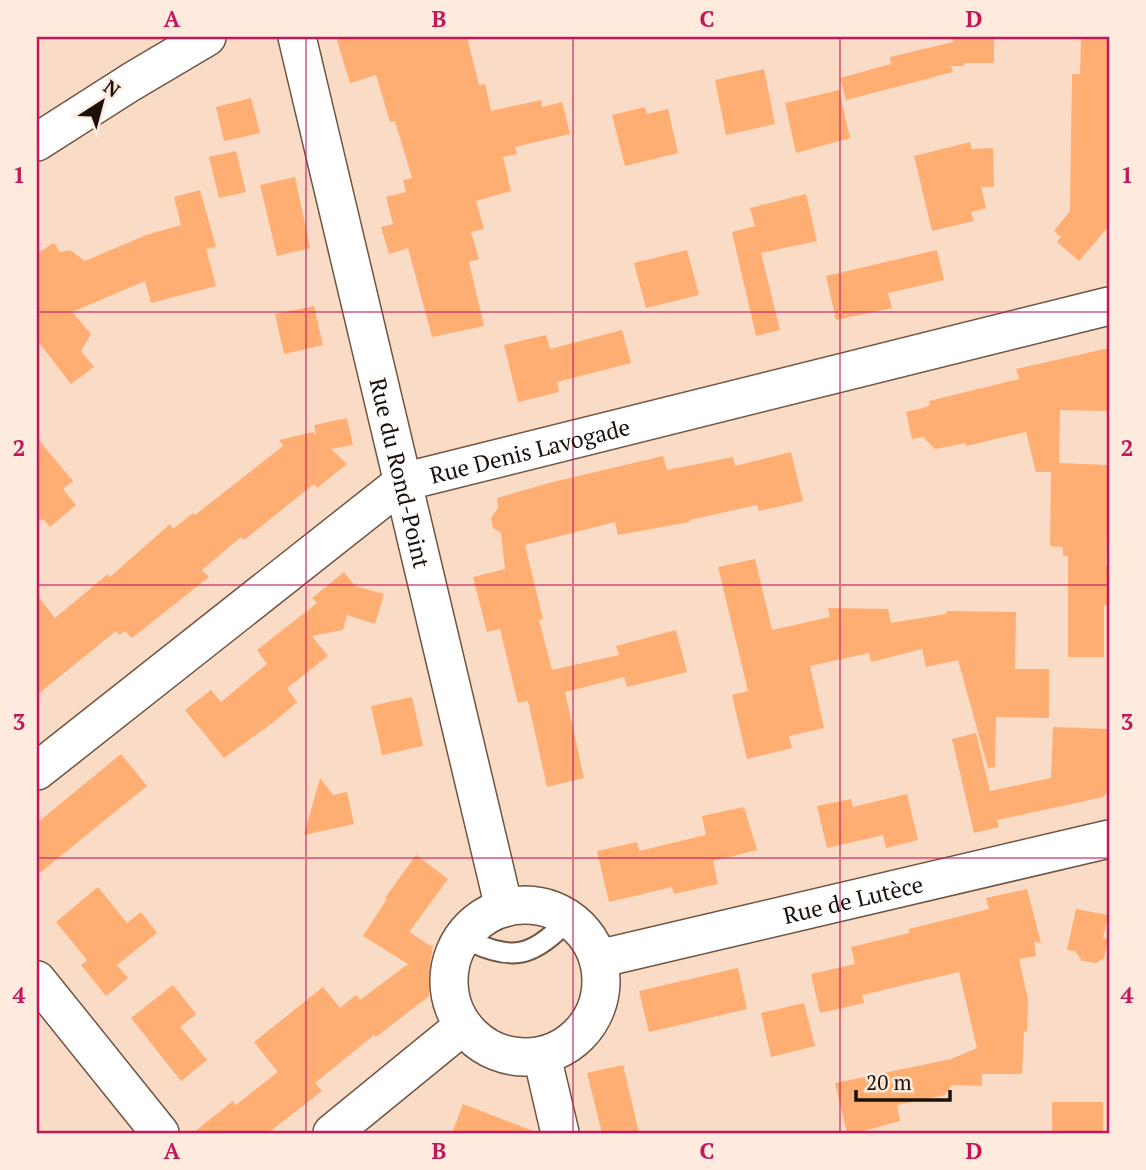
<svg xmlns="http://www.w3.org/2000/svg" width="1146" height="1170" font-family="'PT Serif',serif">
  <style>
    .building { fill: #ffae73 }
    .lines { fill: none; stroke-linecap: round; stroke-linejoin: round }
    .service-casing { stroke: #6f5543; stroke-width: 23 }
    .minor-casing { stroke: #6f5543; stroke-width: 40 }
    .service { stroke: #fff; stroke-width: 19 }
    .minor { stroke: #fff; stroke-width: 37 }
    .grid { fill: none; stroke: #c2185b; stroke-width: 2; stroke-opacity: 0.55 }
    .labels { text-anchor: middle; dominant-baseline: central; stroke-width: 6; stroke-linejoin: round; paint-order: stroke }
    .street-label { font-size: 23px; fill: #1c110a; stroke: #feebde }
    .neatline { fill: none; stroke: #c2185b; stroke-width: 2.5 }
    .grid-label { font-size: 23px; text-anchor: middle; font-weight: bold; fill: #c2185b }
  </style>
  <rect width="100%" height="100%" fill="#fadbc6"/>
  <!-- building -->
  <g class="building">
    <path d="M 336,37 L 467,37 L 479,85 L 485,84 L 491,111 L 541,100 L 542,107 L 562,102 L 570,134 L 515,147 L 517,154 L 503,157 L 511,191 L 476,201 L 484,229 L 471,232 L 479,259 L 469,262 L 484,326 L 432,337 L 408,248 L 389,254 L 381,227 L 393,224 L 386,197 L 406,192 L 403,180 L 412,178 L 395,121 L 390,122 L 376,75 L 350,83 Z"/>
    <path d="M 953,37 L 994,37 L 994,63 L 964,63 L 964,66 L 951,66 L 953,72 L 846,100 L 840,78 L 891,64 L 890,57 L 953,42 Z"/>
    <path d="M 1081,37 L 1109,37 L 1109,226 L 1079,261 L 1057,242 L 1061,237 L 1054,231 L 1070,211 L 1072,74 L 1080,74 Z"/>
    <path d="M 764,69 L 775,124 L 726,135 L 715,80 Z"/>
    <path d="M 839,90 L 850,138 L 796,153 L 785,103 Z"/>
    <path d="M 251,98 L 260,133 L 224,141 L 216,107 Z"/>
    <path d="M 645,107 L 647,114 L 668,109 L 678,153 L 625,166 L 612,115 Z"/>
    <path d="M 970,142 L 972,149 L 993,148 L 994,187 L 981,187 L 986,208 L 971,212 L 974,221 L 932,231 L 914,156 Z"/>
    <path d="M 236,151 L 246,192 L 219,198 L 209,157 Z"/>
    <path d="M 295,177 L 310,248 L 277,256 L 260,185 Z"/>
    <path d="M 200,190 L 216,247 L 206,249 L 216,286 L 151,303 L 145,281 L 72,312 L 91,334 L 81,351 L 94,367 L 71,384 L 37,340 L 37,253 L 54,243 L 60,252 L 70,250 L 85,261 L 146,235 L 181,225 L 174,197 Z"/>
    <path d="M 806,194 L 817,241 L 761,253 L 780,330 L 756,336 L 732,232 L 755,226 L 750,208 Z"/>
    <path d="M 687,250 L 699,295 L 646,308 L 634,263 Z"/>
    <path d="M 937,250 L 944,280 L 888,293 L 892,308 L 836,320 L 826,276 Z"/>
    <path d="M 314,306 L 323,345 L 284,354 L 275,314 Z"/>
    <path d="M 622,330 L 631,363 L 557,382 L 559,392 L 518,402 L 504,345 L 546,335 L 550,349 Z"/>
    <path d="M 1109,348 L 1109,411 L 1060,410 L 1059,463 L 1109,465 L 1106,566 L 1109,566 L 1109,605 L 1104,605 L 1104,657 L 1068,657 L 1068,556 L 1063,556 L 1063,547 L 1050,546 L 1051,472 L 1036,472 L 1026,432 L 966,446 L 966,443 L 935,449 L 923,437 L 912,439 L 906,412 L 923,408 L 930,405 L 929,401 L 1019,379 L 1016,369 Z"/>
    <path d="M 347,418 L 353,445 L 331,449 L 347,464 L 317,488 L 314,484 L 244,540 L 241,537 L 202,570 L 209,577 L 132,638 L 125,631 L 119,635 L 116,631 L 37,695 L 37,595 L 55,618 L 108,574 L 110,577 L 170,524 L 173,529 L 193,513 L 195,515 L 283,446 L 279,440 L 313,432 L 316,435 L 314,425 Z"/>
    <path d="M 37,438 L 73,481 L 63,489 L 76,505 L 50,527 L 44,520 L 37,519 Z"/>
    <path d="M 791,452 L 803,501 L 759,511 L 757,505 L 689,520 L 690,522 L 618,535 L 615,522 L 525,545 L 543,619 L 539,620 L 552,670 L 619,655 L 616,646 L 676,630 L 687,672 L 627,687 L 624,677 L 565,692 L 584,778 L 547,787 L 528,701 L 518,703 L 500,629 L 487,632 L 473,577 L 505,569 L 501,533 L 493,528 L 491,518 L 498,508 L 497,498 L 549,483 L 663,456 L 667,470 L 733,457 L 735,466 Z"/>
    <path d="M 755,559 L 772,630 L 830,617 L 828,608 L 888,609 L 891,623 L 946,614 L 947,611 L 1016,612 L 1015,669 L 1049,669 L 1049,718 L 996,717 L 995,767 L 988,768 L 958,660 L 926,667 L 922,649 L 871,662 L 869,653 L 810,666 L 824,728 L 789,736 L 792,748 L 747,759 L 732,695 L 748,691 L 718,567 Z"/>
    <path d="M 344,572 L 355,586 L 384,594 L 375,624 L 347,615 L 343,630 L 312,636 L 328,656 L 287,688 L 297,702 L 275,721 L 224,758 L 185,710 L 211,690 L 221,702 L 267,664 L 257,650 L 317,603 L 312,598 Z"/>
    <path d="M 412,697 L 423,746 L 382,755 L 371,706 Z"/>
    <path d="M 1053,727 L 1109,729 L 1109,790 L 1103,797 L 997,820 L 999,827 L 974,833 L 952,739 L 976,733 L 990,791 L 1051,778 Z"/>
    <path d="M 121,754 L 147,786 L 37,875 L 37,823 Z"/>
    <path d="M 320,778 L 333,795 L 347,792 L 354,824 L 304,835 Z"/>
    <path d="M 907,794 L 918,840 L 886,848 L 883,835 L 827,848 L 817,806 L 851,799 L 853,807 Z"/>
    <path d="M 744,807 L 757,850 L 713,861 L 718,884 L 674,894 L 672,887 L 609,902 L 597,851 L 637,842 L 639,851 L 706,835 L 702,816 Z"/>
    <path d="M 416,855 L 448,879 L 409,932 L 431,946 L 433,944 L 429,974 L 429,996 L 376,1037 L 374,1035 L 315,1083 L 322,1091 L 268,1133 L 193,1133 L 233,1101 L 236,1105 L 278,1072 L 254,1042 L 323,987 L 340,1008 L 356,995 L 360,1000 L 408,964 L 363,936 L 387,899 L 385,898 Z"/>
    <path d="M 98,887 L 127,923 L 141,912 L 157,933 L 117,965 L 128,978 L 106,996 L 81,965 L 87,960 L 56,922 Z"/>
    <path d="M 1027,889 L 1041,943 L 1034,942 L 1036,956 L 1019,959 L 1028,1000 L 1027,1032 L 1024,1031 L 1022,1074 L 982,1074 L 982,1086 L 952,1085 L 945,1095 L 897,1105 L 900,1121 L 856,1133 L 847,1133 L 835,1083 L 951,1059 L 977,1048 L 959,972 L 862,995 L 864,1003 L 820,1013 L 811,974 L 855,964 L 851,947 L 909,933 L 909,929 L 989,909 L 986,898 Z"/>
    <path d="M 1076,909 L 1108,915 L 1103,938 L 1108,939 L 1104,958 L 1096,963 L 1082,961 L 1075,951 L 1067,950 Z"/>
    <path d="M 738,968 L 747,1009 L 649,1032 L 639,991 Z"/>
    <path d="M 173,985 L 196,1014 L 180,1027 L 207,1060 L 181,1081 L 131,1018 Z"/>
    <path d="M 804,1003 L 815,1046 L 771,1057 L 761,1013 Z"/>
    <path d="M 623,1065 L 639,1133 L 602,1133 L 587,1073 Z"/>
    <rect x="1052" y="1102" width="51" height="31"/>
    <path d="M 463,1104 L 533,1131 L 533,1133 L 452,1133 Z"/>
  </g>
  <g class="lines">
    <!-- service casing -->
    <g class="service-casing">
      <path id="service" d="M 474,943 C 512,960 532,956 562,926"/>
    </g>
    <!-- minor casing -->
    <g class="minor-casing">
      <g id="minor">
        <path id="s1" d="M 297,37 L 504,908"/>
        <path d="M 37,142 L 131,82 L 207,37"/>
        <path id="s2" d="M 37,771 L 403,482 L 1109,306"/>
        <circle cx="525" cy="981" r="76"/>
        <path id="s3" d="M 598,959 L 1109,839"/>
        <path d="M 37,980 L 160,1133"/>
        <path d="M 542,1056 L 560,1133"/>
        <path d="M 332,1133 L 463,1026"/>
      </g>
    </g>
    <!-- service -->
    <use href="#service" class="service"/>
    <!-- minor -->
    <use href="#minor" class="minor"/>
  </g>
  <!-- grid -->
  <path class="grid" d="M 306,37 L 306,1133M 573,37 L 573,1133M 840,37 L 840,1133M 37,312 L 1109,312M 37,585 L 1109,585M 37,858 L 1109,858"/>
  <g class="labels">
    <!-- street labels -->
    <g class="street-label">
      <text stroke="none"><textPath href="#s2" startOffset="597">Rue Denis Lavogade</textPath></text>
      <text stroke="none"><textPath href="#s1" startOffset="448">Rue du Rond-Point</textPath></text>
      <text stroke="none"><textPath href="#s3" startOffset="262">Rue de Lutèce</textPath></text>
    </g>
  </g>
  <!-- border -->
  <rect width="1146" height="1170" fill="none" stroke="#feebde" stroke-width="77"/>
  <!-- north arrow -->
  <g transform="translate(102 102) rotate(36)" stroke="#feebde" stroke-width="5" paint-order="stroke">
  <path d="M0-5L12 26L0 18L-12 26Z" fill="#1c110a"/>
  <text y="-10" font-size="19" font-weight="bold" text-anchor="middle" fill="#1c110a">N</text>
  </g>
  <!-- scale -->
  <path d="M856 1090v10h94v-10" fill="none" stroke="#1c110a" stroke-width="3.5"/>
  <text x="866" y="1090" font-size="21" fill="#1c110a" stroke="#feebde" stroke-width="5" paint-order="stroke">20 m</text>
  <rect x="38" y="38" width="1070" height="1094" class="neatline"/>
  <g class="grid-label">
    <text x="172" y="27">A</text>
    <text x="439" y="27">B</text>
    <text x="707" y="27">C</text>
    <text x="974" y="27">D</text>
    <text x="19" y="183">1</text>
    <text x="1127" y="183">1</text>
    <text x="19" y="456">2</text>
    <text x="1127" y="456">2</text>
    <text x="19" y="730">3</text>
    <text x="1127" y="730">3</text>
    <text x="19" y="1003">4</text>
    <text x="1127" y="1003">4</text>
    <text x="172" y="1159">A</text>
    <text x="439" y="1159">B</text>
    <text x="707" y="1159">C</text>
    <text x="974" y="1159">D</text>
  </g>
</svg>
